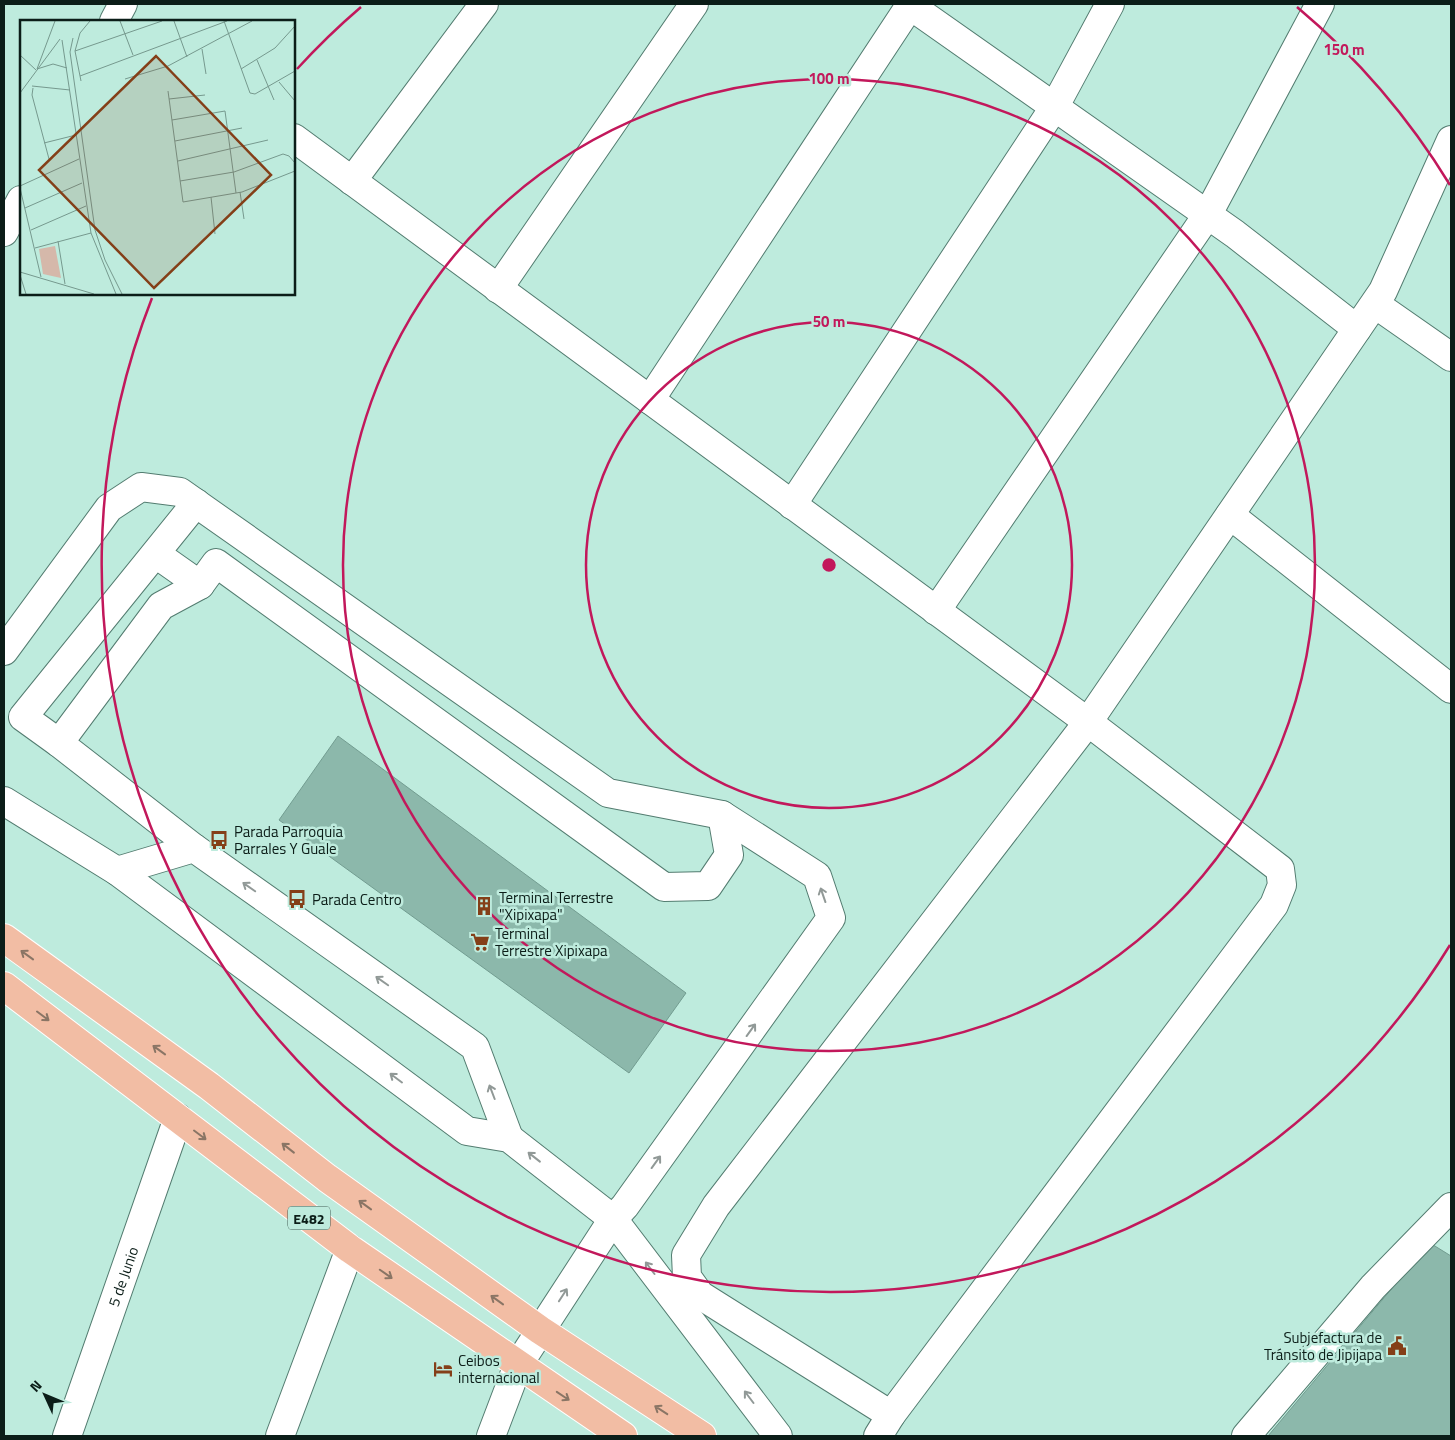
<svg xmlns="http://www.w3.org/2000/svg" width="1455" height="1440" font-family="'Titillium Web',sans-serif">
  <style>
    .building { fill: #8cb8ab; stroke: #729c90 }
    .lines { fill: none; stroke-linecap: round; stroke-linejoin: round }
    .minor-casing { stroke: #537c70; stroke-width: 30 }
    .highway-casing { stroke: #fff; stroke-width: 30 }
    .minor { stroke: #fff; stroke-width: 28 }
    .highway { stroke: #f2bda4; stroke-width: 28 }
    .oneway { stroke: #919997 }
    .oneway2 { stroke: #8a7565 }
    .ring { fill: none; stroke: #c2185b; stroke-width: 2.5 }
    .labels { text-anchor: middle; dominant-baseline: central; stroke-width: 5; stroke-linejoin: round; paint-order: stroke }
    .shield { fill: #beebdd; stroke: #415b53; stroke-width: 1 }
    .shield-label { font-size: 14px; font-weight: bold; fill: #0b1d18 }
    .poi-label { font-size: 15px; fill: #0b1d18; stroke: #beebdd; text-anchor: start }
    .street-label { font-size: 15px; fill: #0b1d18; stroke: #beebdd }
    .inset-road { fill: none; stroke: #76998e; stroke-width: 1 }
    .view { fill: #843f18; fill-opacity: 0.15; stroke: #843f18; stroke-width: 2.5 }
    .inset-edge { fill: none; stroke: #0b1d18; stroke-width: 2.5 }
    .centre { fill: #c2185b; stroke: #beebdd; stroke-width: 2.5 }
    .ring-label { font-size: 15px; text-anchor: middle; font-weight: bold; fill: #c2185b; stroke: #beebdd; stroke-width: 5; stroke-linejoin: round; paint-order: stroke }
  </style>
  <rect width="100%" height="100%" fill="#beebdd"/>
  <!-- building -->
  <g class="building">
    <path d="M 338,736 L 686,993 L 629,1073 L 279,820 Z"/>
    <path d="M 1430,1243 L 1451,1256 L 1451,1436 L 1268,1436 Z"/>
  </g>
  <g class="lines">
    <!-- minor casing -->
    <g class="minor-casing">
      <g id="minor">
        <path d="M 908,4 L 1235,234 L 1357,329"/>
        <path d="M 114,21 L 123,4"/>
        <path d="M 294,138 L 1088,722 L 1280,869 L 1282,885 L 1274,905 L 891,1415 L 878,1436"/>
        <path d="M 352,181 L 484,4"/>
        <path d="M 4,232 L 21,200"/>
        <path d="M 498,289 L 694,4"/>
        <path d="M 1375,304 L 1451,357"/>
        <path d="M 650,400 L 911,4"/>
        <path d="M 792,505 L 1055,106 L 1110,4"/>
        <path d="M 1230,515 L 1451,689"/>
        <path d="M 156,554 L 200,585 L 216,563 L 664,887 L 708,886 L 729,855 L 722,815"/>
        <path d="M 936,611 L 1208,214 L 1320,4"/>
        <path d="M 4,651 L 109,508 L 141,487 L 180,492 L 608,793 L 722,815 L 817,876 L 831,918 L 625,1206 L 613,1219 L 518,1365 L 491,1436"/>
        <path d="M 59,743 L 161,606 L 200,585"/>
        <path d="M 4,801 L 117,871 L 467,1131 L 509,1138 L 613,1219 L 778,1436"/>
        <path d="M 194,848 L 59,743 L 23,717 L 196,503"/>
        <path d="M 117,871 L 194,848 L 475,1047 L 509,1138"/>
        <path d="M 891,1415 L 700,1295 L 687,1277 L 686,1255 L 716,1206 L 1088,722 L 1357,329 L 1383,291 L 1451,140"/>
        <path id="s1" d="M 67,1436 L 178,1118"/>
        <path d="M 280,1436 L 350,1249"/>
        <path d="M 1246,1436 L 1373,1287 L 1451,1207"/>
      </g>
    </g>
    <!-- highway casing -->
    <g class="highway-casing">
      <g id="highway">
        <path d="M 4,938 L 209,1086 L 327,1178 L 540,1330 L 702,1436"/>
        <path d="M 4,986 L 350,1249 L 623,1436"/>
      </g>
    </g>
    <!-- minor -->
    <use href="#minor" class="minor"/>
    <!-- highway -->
    <use href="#highway" class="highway"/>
  </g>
  <!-- one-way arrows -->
  <defs><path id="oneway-shaft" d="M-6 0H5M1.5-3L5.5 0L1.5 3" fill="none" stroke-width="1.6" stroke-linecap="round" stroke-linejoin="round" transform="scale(1.25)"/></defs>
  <g class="oneway">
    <use href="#oneway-shaft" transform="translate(249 887) rotate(-145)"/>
    <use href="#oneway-shaft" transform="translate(823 895) rotate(-109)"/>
    <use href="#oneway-shaft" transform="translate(382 981) rotate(-145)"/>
    <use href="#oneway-shaft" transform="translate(751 1030) rotate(-54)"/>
    <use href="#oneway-shaft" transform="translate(396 1078) rotate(-143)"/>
    <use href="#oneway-shaft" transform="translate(492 1092) rotate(-111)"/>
    <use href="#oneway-shaft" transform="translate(534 1157) rotate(-142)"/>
    <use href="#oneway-shaft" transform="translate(656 1162) rotate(-54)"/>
    <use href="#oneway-shaft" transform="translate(650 1268) rotate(-127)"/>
    <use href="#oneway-shaft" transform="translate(563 1295) rotate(-57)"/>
    <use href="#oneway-shaft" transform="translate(749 1397) rotate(-127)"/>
  </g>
  <g class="oneway2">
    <use href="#oneway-shaft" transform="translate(27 955) rotate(-144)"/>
    <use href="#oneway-shaft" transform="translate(43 1016) rotate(37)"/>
    <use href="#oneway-shaft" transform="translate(159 1050) rotate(-144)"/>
    <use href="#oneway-shaft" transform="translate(200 1135) rotate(37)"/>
    <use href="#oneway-shaft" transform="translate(288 1148) rotate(-142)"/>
    <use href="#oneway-shaft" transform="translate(365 1205) rotate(-144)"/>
    <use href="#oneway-shaft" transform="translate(386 1274) rotate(35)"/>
    <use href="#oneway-shaft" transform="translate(497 1300) rotate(-144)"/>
    <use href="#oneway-shaft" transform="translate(563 1396) rotate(34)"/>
    <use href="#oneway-shaft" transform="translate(661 1410) rotate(-147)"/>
  </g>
  <!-- distance rings -->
  <g class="ring">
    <circle cx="829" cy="565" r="243"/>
    <circle cx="829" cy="565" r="486"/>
    <path d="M1450 945A728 728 0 0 1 152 298M297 69A728 728 0 0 1 361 7M1297 7A728 728 0 0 1 1450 185"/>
  </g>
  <!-- icons -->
  <defs>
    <g id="bus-bare" transform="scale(1.5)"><path d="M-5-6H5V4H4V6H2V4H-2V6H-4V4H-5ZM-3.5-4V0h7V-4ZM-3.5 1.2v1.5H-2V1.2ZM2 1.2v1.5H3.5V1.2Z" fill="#843f18" stroke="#beebdd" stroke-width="2.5" paint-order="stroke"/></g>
    <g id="building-bare" transform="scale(1.5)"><path d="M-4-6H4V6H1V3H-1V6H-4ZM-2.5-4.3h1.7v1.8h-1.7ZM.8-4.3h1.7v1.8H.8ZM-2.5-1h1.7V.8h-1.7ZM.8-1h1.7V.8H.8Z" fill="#843f18" stroke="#beebdd" stroke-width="2.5" paint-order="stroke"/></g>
    <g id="supermarket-bare" transform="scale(1.5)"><path d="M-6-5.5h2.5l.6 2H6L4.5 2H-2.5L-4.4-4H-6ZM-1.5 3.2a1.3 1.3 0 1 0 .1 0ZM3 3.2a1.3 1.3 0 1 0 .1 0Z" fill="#843f18" stroke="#beebdd" stroke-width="2.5" paint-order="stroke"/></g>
    <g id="civic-bare" transform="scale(1.5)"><path d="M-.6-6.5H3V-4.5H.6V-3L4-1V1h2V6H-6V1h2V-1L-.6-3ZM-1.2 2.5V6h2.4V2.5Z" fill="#843f18" stroke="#beebdd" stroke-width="2.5" paint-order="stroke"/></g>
    <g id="hotel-bare" transform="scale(1.5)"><path d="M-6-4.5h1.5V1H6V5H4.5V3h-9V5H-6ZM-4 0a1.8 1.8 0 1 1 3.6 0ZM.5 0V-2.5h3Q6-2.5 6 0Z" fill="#843f18" stroke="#beebdd" stroke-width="2.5" paint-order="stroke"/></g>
  </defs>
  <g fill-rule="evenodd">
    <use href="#bus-bare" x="219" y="840"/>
    <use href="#bus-bare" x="297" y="899"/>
    <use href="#building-bare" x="484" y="906"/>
    <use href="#supermarket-bare" x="480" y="942"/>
    <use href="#civic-bare" x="1397" y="1346"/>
    <use href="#hotel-bare" x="443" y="1369"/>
  </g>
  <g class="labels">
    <!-- shield labels -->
    <rect class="shield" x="288" y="1206.5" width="42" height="23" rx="4"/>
    <g class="shield-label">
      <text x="309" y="1218">E482</text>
    </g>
    <!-- poi labels -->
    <g class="poi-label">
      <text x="234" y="831">Parada Parroquia<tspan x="234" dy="17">Parrales Y Guale</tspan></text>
      <text x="499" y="897">Terminal Terrestre<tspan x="499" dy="17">"Xipixapa"</tspan></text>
      <text x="312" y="899">Parada Centro</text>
      <text x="495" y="933">Terminal<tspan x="495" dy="17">Terrestre Xipixapa</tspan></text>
      <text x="1382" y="1337" text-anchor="end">Subjefactura de<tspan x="1382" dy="17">Tránsito de Jipijapa</tspan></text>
      <text x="458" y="1360">Ceibos<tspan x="458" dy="17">internacional</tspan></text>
    </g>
    <!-- street labels -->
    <g class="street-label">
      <text stroke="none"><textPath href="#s1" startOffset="169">5 de Junio</textPath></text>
    </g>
  </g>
  <!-- overview -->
  <g transform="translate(20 20)">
    <rect width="275" height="275" fill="#beebdd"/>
    <path d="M 35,226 L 41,258 L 23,254 L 19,229 Z" fill="#d5b8aa"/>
    <path class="inset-road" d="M 100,1 L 113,35M 154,1 L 167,37M 204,1 L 230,73 L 235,74 L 275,51M 53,18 L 50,32 L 75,210 L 85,240 L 102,274M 42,20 L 71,213 L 96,274M 182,29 L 186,54M 55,31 L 142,1M 0,35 L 16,50M 237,40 L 254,80M 17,49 L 35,1M 17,49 L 33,44 L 47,48M 221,49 L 255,28 L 275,6M 60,56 L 207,1M 105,59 L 148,46 L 232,1M 61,61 L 55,31 L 60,13 L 70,1M 259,62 L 275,81M 12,66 L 50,70M 13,68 L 12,75 L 29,139M 148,71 L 163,182 L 222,172 L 275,151M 0,73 L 40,19M 149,79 L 185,75M 152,100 L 205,91 L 216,173M 155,121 L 222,108M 24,123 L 56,115M 158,141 L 248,120M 160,161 L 214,152 L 263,134 L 269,136 L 275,143M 0,166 L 59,139M 0,168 L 21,257M 220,172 L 224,199M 191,177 L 195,214M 5,188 L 62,163M 11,210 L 66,186M 38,221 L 45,264M 15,228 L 71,213M 0,252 L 74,274M 0,255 L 6,274"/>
    <path class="view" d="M 136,36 L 251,155 L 134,268 L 19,150 Z"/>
    <rect width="275" height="275" class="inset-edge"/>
  </g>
  <circle cx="829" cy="565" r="8" class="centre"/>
  <g class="ring-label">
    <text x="1344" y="55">150 m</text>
    <text x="829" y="84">100 m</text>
    <text x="829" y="327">50 m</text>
  </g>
  <!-- border -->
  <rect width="1455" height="1440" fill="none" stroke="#0b1d18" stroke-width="10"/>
  <!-- north arrow -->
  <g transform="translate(45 1395) rotate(314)" stroke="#beebdd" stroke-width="4" paint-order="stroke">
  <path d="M0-4L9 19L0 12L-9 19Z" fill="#0b1d18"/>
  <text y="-8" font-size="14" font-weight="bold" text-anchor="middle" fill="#0b1d18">N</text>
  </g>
</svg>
